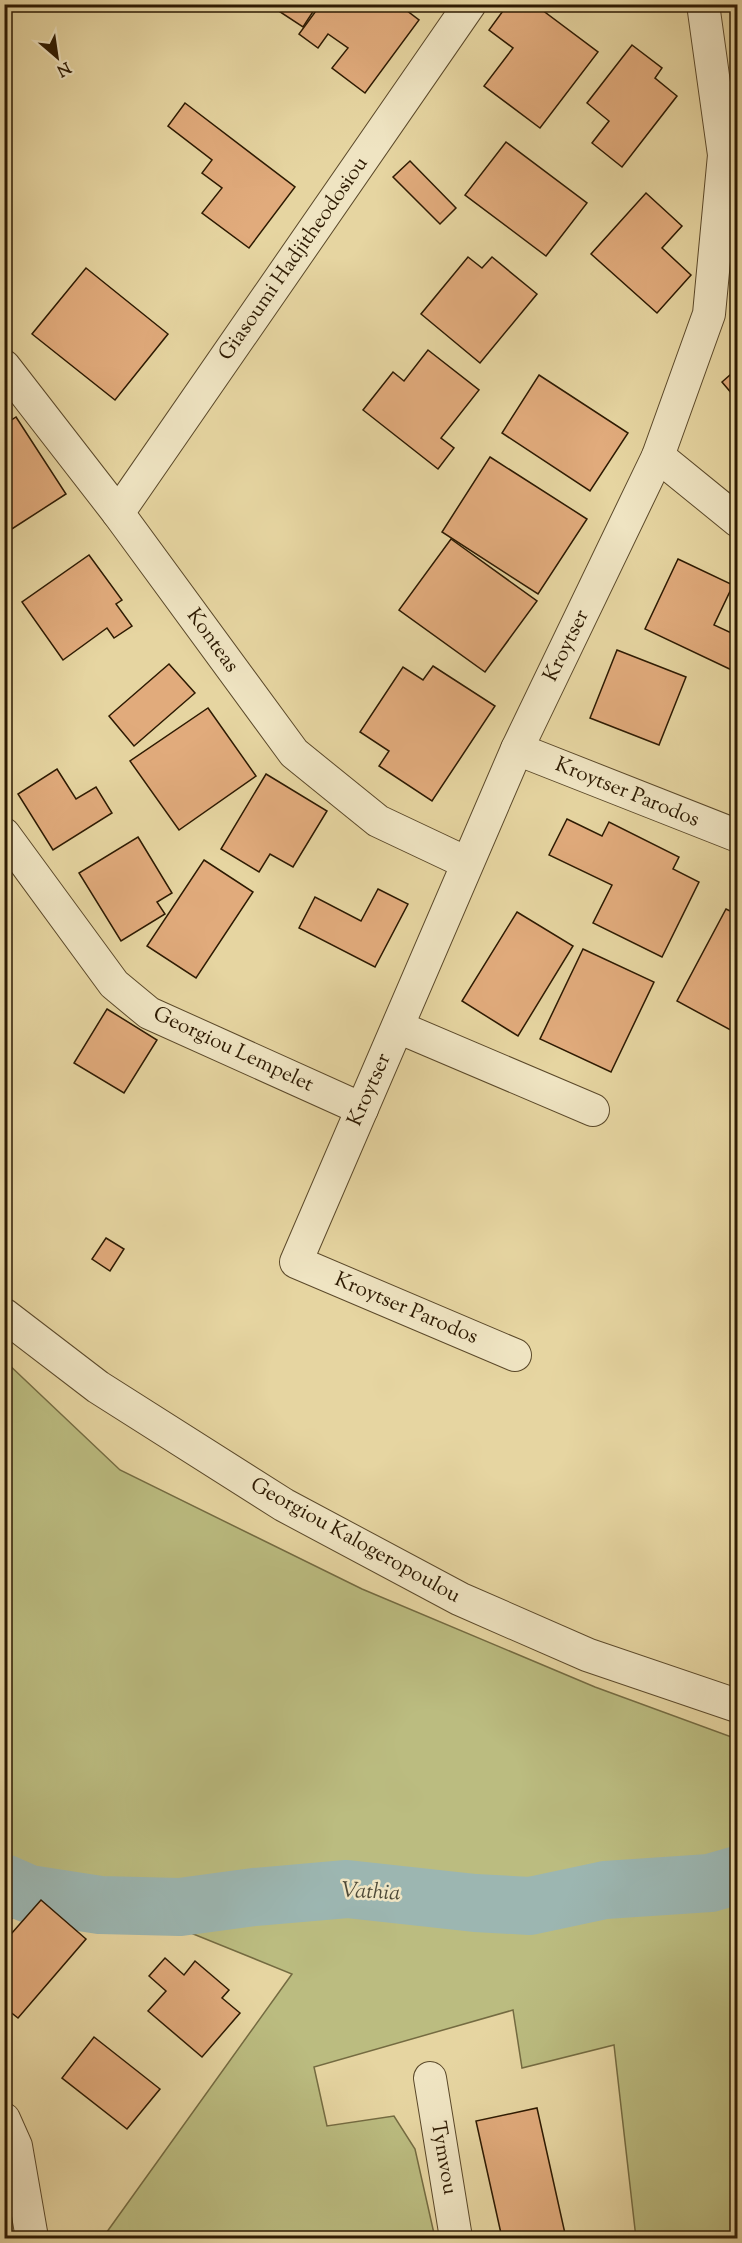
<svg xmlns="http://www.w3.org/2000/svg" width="742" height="2243" font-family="'Sorts Mill Goudy',serif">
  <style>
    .green { fill: #bbbc80; stroke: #746b41; stroke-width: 1.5 }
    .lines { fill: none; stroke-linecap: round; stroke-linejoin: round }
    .river { stroke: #9cb6b1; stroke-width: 58 }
    .building { fill: #e1ab7c; stroke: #2d1a02; stroke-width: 1.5 }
    .minor-casing { stroke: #5b492a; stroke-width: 34 }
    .tertiary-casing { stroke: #5b492a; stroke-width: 35 }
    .minor { stroke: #efe4c2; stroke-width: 32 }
    .tertiary { stroke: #efe4c2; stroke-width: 33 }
    .labels { text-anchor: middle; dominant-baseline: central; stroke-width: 5; stroke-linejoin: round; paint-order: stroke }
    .street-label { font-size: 21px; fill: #2d1a02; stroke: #efe4c2 }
    .water-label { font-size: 22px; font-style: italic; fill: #4e4937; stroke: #efe4c2 }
  </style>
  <rect width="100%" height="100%" fill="#e6d5a1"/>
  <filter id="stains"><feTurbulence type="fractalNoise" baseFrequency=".00333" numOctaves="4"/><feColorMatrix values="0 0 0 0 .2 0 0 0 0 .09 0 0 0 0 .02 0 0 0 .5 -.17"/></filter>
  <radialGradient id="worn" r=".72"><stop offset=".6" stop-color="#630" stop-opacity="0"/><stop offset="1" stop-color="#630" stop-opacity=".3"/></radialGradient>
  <!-- green -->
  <path class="green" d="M 5,1361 L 120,1470 L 362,1589 L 595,1687 L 737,1739 L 737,2238 L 636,2238 L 614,2045 L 522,2068 L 513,2010 L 314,2067 L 327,2126 L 394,2116 L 415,2149 L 435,2238 L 106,2238 L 104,2236 L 292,1974 L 60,1880 L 5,1924 Z"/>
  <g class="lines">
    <!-- river -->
    <path class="river" d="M 4,1883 L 29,1894 L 100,1905 L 180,1907 L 254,1897 L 347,1889 L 475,1903 L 530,1906 L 605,1890 L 710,1883 L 738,1875"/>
  </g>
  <!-- building -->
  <g class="building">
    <path d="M 268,4 L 318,4 L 303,27 Z"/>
    <path d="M 321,4 L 398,4 L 419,20 L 365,93 L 332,68 L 348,48 L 328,34 L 318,48 L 299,34 Z"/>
    <path d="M 508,4 L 534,4 L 598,52 L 540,128 L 484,86 L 513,48 L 489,30 Z"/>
    <path d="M 632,45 L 662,68 L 655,78 L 677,96 L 622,167 L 592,143 L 609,121 L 587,103 Z"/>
    <path d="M 185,103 L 295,187 L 249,248 L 202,213 L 222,188 L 202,173 L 212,160 L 168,126 Z"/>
    <path d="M 506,142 L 587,203 L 546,256 L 465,195 Z"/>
    <path d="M 410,161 L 456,208 L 440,224 L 393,177 Z"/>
    <path d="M 646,193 L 682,226 L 662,248 L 691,275 L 657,313 L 591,254 Z"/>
    <path d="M 468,257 L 482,268 L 492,257 L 537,294 L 480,363 L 421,314 Z"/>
    <path d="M 86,268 L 168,334 L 115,400 L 32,334 Z"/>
    <path d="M 428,350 L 479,390 L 441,438 L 454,448 L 438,469 L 363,410 L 393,372 L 404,381 Z"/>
    <path d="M 738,368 L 738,401 L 722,382 Z"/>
    <path d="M 539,375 L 628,433 L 590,491 L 502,433 Z"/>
    <path d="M 16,417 L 66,494 L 4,534 L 4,425 Z"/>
    <path d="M 490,457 L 587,519 L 538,594 L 442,532 Z"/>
    <path d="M 451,539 L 537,601 L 485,672 L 399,610 Z"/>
    <path d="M 89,555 L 122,600 L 116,604 L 132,626 L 114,638 L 107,628 L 63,660 L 22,602 Z"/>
    <path d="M 678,559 L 733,585 L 714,625 L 738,636 L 738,673 L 645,629 Z"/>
    <path d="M 617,650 L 686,677 L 659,745 L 590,718 Z"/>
    <path d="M 169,664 L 195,693 L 134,746 L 109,716 Z"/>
    <path d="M 433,666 L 495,706 L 432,801 L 379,766 L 389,751 L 360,732 L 403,667 L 423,680 Z"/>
    <path d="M 208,708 L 256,776 L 179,830 L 130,761 Z"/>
    <path d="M 57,769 L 76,799 L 96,787 L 112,813 L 53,850 L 18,794 Z"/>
    <path d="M 266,774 L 327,811 L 293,867 L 270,854 L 259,872 L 221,849 Z"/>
    <path d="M 567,819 L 602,836 L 609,822 L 679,857 L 673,869 L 699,882 L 662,957 L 593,923 L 612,885 L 549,855 Z"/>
    <path d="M 138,837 L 172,893 L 157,902 L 165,914 L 121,941 L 79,873 Z"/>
    <path d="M 204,860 L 253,892 L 196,978 L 147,946 Z"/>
    <path d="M 378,889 L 408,904 L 375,967 L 299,928 L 315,897 L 361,921 Z"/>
    <path d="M 726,909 L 738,915 L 738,1034 L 677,1001 Z"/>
    <path d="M 517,912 L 573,946 L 518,1036 L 462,1001 Z"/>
    <path d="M 583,949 L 654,982 L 611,1072 L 540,1039 Z"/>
    <path d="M 107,1009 L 157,1040 L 124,1093 L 74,1063 Z"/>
    <path d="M 106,1238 L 124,1249 L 110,1271 L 92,1259 Z"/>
    <path d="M 41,1900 L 86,1939 L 18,2018 L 4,2007 L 4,1942 Z"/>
    <path d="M 165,1958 L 184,1975 L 195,1961 L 229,1990 L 222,1998 L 240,2013 L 202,2057 L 148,2011 L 166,1991 L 149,1976 Z"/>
    <path d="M 94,2037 L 160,2089 L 127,2129 L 62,2078 Z"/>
    <path d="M 537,2108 L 566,2238 L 502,2238 L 476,2121 Z"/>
  </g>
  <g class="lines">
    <!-- minor casing -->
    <g class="minor-casing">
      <g id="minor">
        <path d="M 4,366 L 118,513 L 294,753 L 378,821 L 467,863"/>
        <path d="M 658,456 L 738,521"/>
        <path d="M 118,513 L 470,4"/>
        <path d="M 517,749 L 738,836"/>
        <path d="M 4,834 L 114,984 L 149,1013 L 362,1109"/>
        <path d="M 398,1027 L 593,1110"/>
        <path d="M 515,1355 L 296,1262 L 517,749 L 658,456 L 709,314 L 724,155 L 703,4"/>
        <path d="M 430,2078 L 456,2238"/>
        <path d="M 4,2119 L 16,2146 L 32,2238"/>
      </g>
    </g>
    <!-- tertiary casing -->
    <g class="tertiary-casing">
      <path id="tertiary" d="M 4,1315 L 98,1387 L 284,1505 L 460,1599 L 588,1655 L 738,1706"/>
    </g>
    <!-- minor -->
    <use href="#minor" class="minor"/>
    <!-- tertiary -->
    <use href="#tertiary" class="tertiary"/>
  </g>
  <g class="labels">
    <!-- street labels -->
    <g class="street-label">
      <text transform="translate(294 259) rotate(-55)">Giasoumi Hadjitheodosiou</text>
      <text transform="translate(212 641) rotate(54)">Konteas</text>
      <text transform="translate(567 646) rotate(-64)">Kroytser</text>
      <text transform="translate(627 793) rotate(22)">Kroytser Parodos</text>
      <text transform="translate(233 1050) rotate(25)">Georgiou Lempelet</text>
      <text transform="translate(370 1090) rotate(-66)">Kroytser</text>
      <text transform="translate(406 1309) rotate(23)">Kroytser Parodos</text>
      <text transform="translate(355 1541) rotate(29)">Georgiou Kalogeropoulou</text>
      <text transform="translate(443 2158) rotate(80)">Tymvou</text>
    </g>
    <!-- water labels -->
    <g class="water-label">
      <text transform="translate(371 1893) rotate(3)">Vathia</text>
    </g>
  </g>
  <!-- margin -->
  <rect width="742" height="2243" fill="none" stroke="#e6d5a1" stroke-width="24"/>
  <rect x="6" y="6" width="730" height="2231" fill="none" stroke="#2d1a02" stroke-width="3"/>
  <rect x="12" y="12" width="718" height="2219" fill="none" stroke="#2d1a02" stroke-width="1.5"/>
  <!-- north arrow -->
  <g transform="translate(57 57) rotate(151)" stroke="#efe4c2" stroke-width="4.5" paint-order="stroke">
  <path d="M0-4.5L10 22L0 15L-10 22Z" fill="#2d1a02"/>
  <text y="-9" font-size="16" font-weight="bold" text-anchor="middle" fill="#2d1a02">N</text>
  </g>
  <rect width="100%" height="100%" filter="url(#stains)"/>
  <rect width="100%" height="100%" fill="url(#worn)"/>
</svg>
